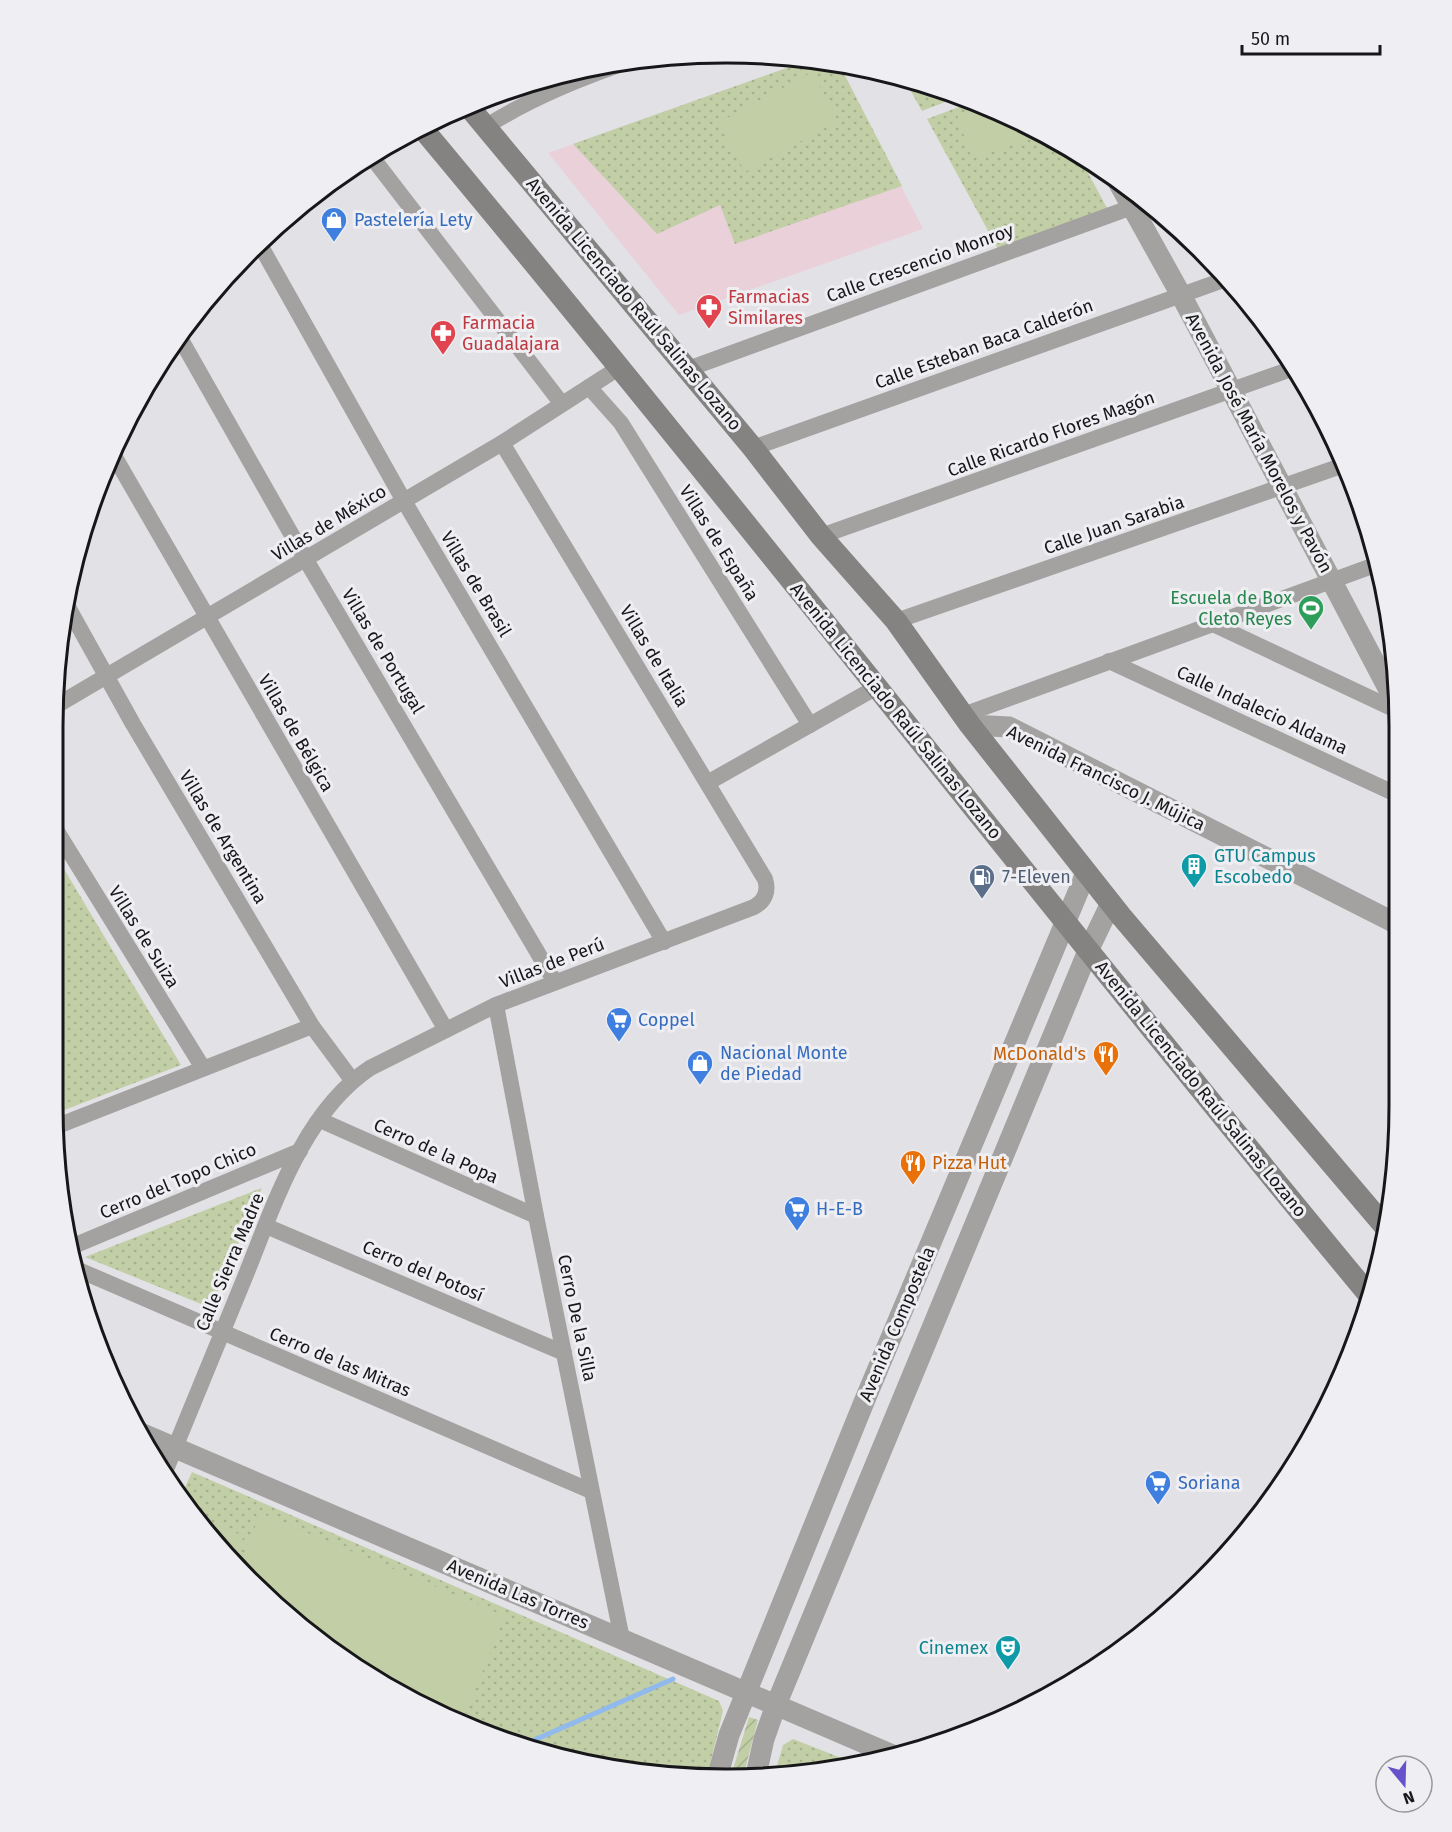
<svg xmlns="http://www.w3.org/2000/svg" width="1452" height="1832" font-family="'Fira Sans',sans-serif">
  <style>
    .education { fill: #ead1d9 }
    .grass { fill: url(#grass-dots) }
    .garden { fill: url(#garden-furrows) }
    .pitch { fill: #c1cea6 }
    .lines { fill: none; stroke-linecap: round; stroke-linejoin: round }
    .stream { stroke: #90b9ed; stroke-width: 5 }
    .minor { stroke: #a4a2a1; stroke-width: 16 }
    .tertiary { stroke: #a4a2a1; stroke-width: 21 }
    .secondary { stroke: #858382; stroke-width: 22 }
    .labels { text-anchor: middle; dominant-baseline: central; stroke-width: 6; stroke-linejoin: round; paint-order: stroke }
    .shop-label { font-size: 18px; fill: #366cbe; stroke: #efeff3; text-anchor: start }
    .street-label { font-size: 18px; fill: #171719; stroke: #efeff3 }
    .health-label { font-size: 18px; fill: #be3a42; stroke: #efeff3; text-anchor: start }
    .leisure-label { font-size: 18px; fill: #27864d; stroke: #efeff3; text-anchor: end }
    .culture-label { font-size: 18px; fill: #0d838f; stroke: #efeff3; text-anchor: start }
    .service-label { font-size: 18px; fill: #4e5e75; stroke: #efeff3; text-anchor: start }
    .food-label { font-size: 18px; fill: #c56008; stroke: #efeff3; text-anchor: end }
    .rim { fill: none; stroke: #171719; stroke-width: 3 }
  </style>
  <defs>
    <pattern id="grass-dots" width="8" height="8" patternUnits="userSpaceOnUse" patternTransform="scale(1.5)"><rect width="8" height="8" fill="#c1cea6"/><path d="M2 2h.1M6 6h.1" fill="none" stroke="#a5b08e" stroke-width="1.8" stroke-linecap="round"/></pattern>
    <pattern id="garden-furrows" width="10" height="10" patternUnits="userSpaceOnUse" patternTransform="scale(1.5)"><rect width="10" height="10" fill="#c1cea6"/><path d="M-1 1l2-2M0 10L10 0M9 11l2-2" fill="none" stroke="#a5b08e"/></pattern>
  </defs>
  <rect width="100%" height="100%" fill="#e2e2e6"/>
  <!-- education -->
  <path class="education" d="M 809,60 L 840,66 L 923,229 L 679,315 L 548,153 Z"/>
  <!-- grass -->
  <g class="grass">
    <path d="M 809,60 L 840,66 L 902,186 L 735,244 L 720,205 L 657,234 L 573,144 Z"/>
    <path d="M 903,77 L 958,97 L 922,111 Z"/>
    <path d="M 972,102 L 1024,122 L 1079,156 L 1108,210 L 998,249 L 927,119 Z"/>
    <path d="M 61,864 L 181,1065 L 54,1114 L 53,869 Z"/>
    <path d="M 262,1188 L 211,1308 L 85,1257 Z"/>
    <path d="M 192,1472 L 719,1701 L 723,1711 L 707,1777 L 551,1756 L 389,1689 L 250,1582 L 182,1494 Z"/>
    <path d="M 793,1739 L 854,1763 L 775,1773 L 783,1745 Z"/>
  </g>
  <!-- garden -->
  <path class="garden" d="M 749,1717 L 758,1720 L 743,1777 L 730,1779 Z"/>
  <!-- pitch -->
  <g class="pitch">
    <path d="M 812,72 L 838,121 L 745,172 L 718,123 Z"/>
    <path d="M 982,106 C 999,112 1030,118 1036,136 L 972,159 L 957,115 Z"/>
    <path d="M 261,1513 L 505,1616 L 463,1720 L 389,1689 L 250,1582 L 238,1567 Z"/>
    <path d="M 200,1518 L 244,1536 L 233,1560 Z"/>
  </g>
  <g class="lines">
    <!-- stream -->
    <path class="stream" d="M 523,1745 L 673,1679"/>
    <!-- minor -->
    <g class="minor">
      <path d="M 485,127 C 533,97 583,77 636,59"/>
      <path d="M 371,156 L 562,404"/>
      <path d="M 1137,215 L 1154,209"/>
      <path d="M 259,243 L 404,501 L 664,942"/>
      <path d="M 180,338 L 306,560 L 555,982"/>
      <path d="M 688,369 L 1132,207"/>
      <path d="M 589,387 L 621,423 L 810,725"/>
      <path d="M 753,448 L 1229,278"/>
      <path d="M 113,454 L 446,1030"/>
      <path d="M 821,536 L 1294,368"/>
      <path d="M 69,609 L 133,724 L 312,1026 L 352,1080"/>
      <path d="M 896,621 L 1344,465"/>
      <path d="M 1213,624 L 1398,711"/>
      <path d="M 1109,661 L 1398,795"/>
      <path d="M 1376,668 L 1394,662"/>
      <path d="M 54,707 L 502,443 L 620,367"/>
      <path d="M 963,715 L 1375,565"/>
      <path d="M 709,782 L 877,687"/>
      <path d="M 53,825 L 203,1068"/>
      <path d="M 496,1005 L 536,1216 L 622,1639"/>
      <path d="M 320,1120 L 536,1216"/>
      <path d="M 55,1127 L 312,1026"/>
      <path d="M 266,1226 L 564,1353"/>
      <path d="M 71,1247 L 300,1151"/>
      <path d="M 74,1268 L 591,1491"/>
      <path d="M 165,1472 C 192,1407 218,1342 245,1277 C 274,1205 303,1113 370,1068 L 496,1005 L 754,907 C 765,901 769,891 765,879 L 502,443"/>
    </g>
    <!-- tertiary -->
    <g class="tertiary">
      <path d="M 1117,180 L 1181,295 L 1398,707"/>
      <path d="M 970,725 L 1009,727 L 1399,925"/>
      <path d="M 138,1432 L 897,1757"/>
      <path d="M 756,1775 L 764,1739 L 776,1705 L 1088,951 L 1111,903"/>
      <path d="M 717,1778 L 729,1735 L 864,1402 L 1086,873"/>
    </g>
    <!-- secondary -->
    <g class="secondary">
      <path d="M 469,107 L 753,448 L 821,536 L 896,621 L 970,725 L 1121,916 L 1387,1229"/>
      <path d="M 422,128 C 743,512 1049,909 1369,1295"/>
    </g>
  </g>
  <!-- icons -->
  <defs>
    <g id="shop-pin" transform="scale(1.35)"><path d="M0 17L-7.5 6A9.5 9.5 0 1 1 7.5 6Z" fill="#3f7fe0" stroke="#efeff3"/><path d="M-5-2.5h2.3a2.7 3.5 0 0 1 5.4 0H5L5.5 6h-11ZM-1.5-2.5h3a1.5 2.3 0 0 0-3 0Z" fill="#fff"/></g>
    <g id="pharmacy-pin" transform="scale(1.35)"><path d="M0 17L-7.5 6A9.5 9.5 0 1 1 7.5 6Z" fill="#e0444e" stroke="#efeff3"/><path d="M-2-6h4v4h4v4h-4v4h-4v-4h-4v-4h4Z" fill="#fff"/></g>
    <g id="stadium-pin" transform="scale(1.35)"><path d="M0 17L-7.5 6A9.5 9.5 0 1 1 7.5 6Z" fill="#2e9e5b" stroke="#efeff3"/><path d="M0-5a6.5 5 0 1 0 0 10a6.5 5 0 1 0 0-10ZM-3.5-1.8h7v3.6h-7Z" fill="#fff"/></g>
    <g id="building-pin" transform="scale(1.35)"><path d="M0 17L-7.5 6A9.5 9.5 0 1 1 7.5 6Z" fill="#0f9aa8" stroke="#efeff3"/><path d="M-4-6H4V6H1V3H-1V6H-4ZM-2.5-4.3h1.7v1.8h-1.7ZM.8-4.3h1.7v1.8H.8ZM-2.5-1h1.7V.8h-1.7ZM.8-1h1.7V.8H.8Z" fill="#fff"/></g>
    <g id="fuel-pin" transform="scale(1.35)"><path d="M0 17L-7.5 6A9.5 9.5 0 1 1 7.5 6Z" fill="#5c6f8a" stroke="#efeff3"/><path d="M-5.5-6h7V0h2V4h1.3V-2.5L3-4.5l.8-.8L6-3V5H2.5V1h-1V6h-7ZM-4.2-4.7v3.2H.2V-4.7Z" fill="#fff"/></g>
    <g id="supermarket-pin" transform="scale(1.35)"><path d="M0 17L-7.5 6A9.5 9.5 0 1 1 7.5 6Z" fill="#3f7fe0" stroke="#efeff3"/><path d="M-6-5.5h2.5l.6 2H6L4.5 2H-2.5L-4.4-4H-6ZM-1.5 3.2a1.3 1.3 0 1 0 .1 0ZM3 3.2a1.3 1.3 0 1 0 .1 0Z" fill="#fff"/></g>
    <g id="restaurant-pin" transform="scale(1.35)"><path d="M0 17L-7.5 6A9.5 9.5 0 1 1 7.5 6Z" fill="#e8710a" stroke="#efeff3"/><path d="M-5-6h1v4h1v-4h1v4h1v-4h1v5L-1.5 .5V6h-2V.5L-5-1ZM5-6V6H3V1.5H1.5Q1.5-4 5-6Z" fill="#fff"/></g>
    <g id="theatre-pin" transform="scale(1.35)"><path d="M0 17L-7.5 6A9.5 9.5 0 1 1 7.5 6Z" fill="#0f9aa8" stroke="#efeff3"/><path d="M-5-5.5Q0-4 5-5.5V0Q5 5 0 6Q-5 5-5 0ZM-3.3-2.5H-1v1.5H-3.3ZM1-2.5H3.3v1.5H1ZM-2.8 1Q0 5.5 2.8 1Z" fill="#fff"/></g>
  </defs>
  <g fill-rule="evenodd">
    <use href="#shop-pin" x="334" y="220"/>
    <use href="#pharmacy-pin" x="709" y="307"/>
    <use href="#pharmacy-pin" x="443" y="333"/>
    <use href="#stadium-pin" x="1311" y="608"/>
    <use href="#building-pin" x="1194" y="866"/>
    <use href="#fuel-pin" x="982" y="877"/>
    <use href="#supermarket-pin" x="619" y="1020"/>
    <use href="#restaurant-pin" x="1106" y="1054"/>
    <use href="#shop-pin" x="700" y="1063"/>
    <use href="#restaurant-pin" x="913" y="1163"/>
    <use href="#supermarket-pin" x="797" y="1209"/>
    <use href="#supermarket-pin" x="1158" y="1483"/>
    <use href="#theatre-pin" x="1008" y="1648"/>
  </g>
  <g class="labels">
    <!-- shop labels -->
    <g class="shop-label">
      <text x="354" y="220">Pastelería Lety</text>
      <text x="638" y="1020">Coppel</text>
      <text x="720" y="1053">Nacional Monte<tspan x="720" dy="21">de Piedad</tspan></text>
      <text x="816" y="1209">H-E-B</text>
      <text x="1178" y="1483">Soriana</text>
    </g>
    <!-- street labels -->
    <g class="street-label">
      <text transform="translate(920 263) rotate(-20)">Calle Crescencio Monroy</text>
      <text transform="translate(634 304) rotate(50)">Avenida Licenciado Raúl Salinas Lozano</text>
      <text transform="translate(984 344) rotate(-20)">Calle Esteban Baca Calderón</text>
      <text transform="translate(1051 434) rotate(-20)">Calle Ricardo Flores Magón</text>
      <text transform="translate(1259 443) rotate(62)">Avenida José María Morelos y Pavón</text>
      <text transform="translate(329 523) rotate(-31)">Villas de México</text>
      <text transform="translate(1114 525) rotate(-19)">Calle Juan Sarabia</text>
      <text transform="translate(719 543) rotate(58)">Villas de España</text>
      <text transform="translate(476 584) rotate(59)">Villas de Brasil</text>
      <text transform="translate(383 651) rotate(59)">Villas de Portugal</text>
      <text transform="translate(654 656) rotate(59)">Villas de Italia</text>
      <text transform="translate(1262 710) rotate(25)">Calle Indalecio Aldama</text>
      <text transform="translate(896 711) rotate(51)">Avenida Licenciado Raúl Salinas Lozano</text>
      <text transform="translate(296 733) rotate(60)">Villas de Bélgica</text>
      <text transform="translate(1106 778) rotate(26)">Avenida Francisco J. Mújica</text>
      <text transform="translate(223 837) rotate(59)">Villas de Argentina</text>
      <text transform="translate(144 937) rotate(58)">Villas de Suiza</text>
      <text transform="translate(552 963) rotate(-21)">Villas de Perú</text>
      <text transform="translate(1201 1089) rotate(51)">Avenida Licenciado Raúl Salinas Lozano</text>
      <text transform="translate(436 1151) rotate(24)">Cerro de la Popa</text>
      <text transform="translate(178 1181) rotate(-23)">Cerro del Topo Chico</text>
      <text transform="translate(230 1262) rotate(-67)">Calle Sierra Madre</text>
      <text transform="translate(423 1271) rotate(23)">Cerro del Potosí</text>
      <text transform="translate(577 1318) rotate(78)">Cerro De la Silla</text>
      <text transform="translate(897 1324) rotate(-67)">Avenida Compostela</text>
      <text transform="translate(340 1362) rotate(23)">Cerro de las Mitras</text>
      <text transform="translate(518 1594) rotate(23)">Avenida Las Torres</text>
    </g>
    <!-- health labels -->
    <g class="health-label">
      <text x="728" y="297">Farmacias<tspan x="728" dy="21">Similares</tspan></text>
      <text x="462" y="323">Farmacia<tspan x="462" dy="21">Guadalajara</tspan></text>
    </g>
    <!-- leisure labels -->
    <g class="leisure-label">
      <text x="1292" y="598">Escuela de Box<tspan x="1292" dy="21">Cleto Reyes</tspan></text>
    </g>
    <!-- culture labels -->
    <g class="culture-label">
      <text x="1214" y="856">GTU Campus<tspan x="1214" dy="21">Escobedo</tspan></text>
      <text x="988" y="1648" text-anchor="end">Cinemex</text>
    </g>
    <!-- service labels -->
    <g class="service-label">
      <text x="1002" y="877">7-Eleven</text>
    </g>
    <!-- food labels -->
    <g class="food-label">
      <text x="1086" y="1054">McDonald's</text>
      <text x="932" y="1163" text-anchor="start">Pizza Hut</text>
    </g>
  </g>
  <!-- crop -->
  <path d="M0 0H1452V1832H0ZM726 63H726A663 663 0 0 1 1389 726V1106A663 663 0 0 1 726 1769H726A663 663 0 0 1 63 1106V726A663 663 0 0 1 726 63Z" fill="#efeff3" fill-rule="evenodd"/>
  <path class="rim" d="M726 63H726A663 663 0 0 1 1389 726V1106A663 663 0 0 1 726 1769H726A663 663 0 0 1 63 1106V726A663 663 0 0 1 726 63Z"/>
  <!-- north arrow -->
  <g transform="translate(1404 1784) rotate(161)"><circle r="28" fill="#efeff3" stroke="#99999c" stroke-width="1.5"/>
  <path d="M0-4.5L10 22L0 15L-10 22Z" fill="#6752cb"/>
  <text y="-9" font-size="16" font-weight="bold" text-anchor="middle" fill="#171719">N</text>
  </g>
  <!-- scale -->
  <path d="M1242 45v9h138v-9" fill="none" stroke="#171719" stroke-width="3"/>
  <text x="1251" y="45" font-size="18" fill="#171719" stroke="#efeff3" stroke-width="4.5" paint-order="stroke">50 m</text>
</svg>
